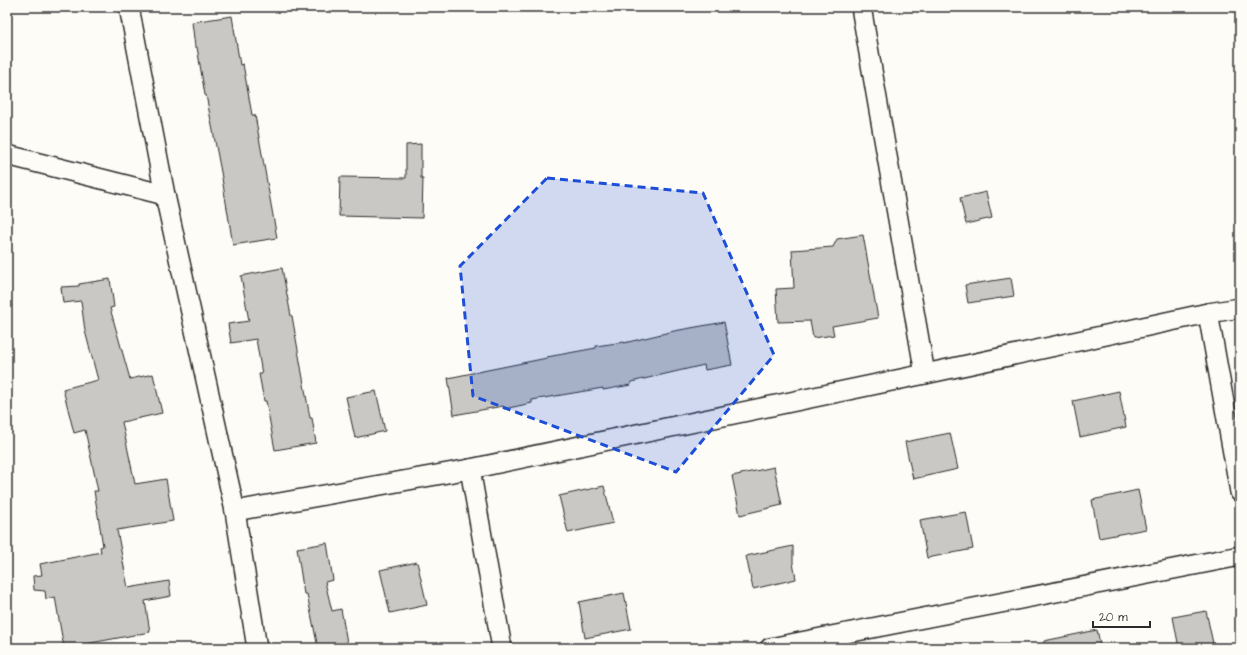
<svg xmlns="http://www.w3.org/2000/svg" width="1247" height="655" font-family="'Architects Daughter',sans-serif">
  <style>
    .building { fill: #c9c8c4; stroke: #2b2b2b }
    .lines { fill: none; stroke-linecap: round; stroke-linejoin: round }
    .street-casing { stroke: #2b2b2b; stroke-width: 22 }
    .street { stroke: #fdfcf7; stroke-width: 19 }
    .marked { fill: #1d4ed8; fill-opacity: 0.2; stroke: #1d4ed8; stroke-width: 3; stroke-dasharray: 8 5; stroke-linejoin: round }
  </style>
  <rect width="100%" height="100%" fill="#fdfcf7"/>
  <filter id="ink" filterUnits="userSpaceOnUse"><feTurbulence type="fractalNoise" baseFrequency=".025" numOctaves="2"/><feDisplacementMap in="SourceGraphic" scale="8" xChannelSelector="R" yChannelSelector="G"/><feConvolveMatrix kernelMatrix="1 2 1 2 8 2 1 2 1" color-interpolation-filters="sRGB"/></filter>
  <g filter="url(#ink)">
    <!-- building -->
    <g class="building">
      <path d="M 232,16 L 240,65 L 243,64 L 252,115 L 255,115 L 277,238 L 233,245 L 221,172 L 206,95 L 205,95 L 197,47 L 195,47 L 192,22 Z"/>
      <path d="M 421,144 L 421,178 L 423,178 L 422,218 L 339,216 L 340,177 L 406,178 L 406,145 Z"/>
      <path d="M 986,192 L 992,218 L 966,224 L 960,198 Z"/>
      <path d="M 863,235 L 878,318 L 832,326 L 834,335 L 813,338 L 810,321 L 778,322 L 776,289 L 794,288 L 792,250 L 833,247 L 837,239 Z"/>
      <path d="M 282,268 L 291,316 L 292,316 L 310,418 L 312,418 L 316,443 L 275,450 L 266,401 L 264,401 L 259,374 L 262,374 L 256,339 L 231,343 L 228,324 L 249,321 L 241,276 Z"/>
      <path d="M 1011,278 L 1014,296 L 968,303 L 965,285 Z"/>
      <path d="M 110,279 L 114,307 L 110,308 L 130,379 L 153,374 L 162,413 L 122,422 L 135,484 L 166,479 L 173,521 L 117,530 L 128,588 L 169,581 L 171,596 L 145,601 L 150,632 L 64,648 L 55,597 L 46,599 L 45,591 L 34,590 L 33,576 L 42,575 L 40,564 L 101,552 L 100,547 L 103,546 L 94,491 L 98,491 L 85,430 L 74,433 L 63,389 L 98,380 L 85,331 L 81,301 L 63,303 L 61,287 L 79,286 L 79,284 Z"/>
      <path d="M 724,322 L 732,365 L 705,370 L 704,365 L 631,382 L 631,385 L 603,390 L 603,388 L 532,400 L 532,403 L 504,409 L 503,406 L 454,415 L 448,378 L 547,358 L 547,357 L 596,348 L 596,346 L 624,342 L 624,343 L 674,331 Z"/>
      <path d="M 376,391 L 385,431 L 355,438 L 346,397 Z"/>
      <path d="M 1119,391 L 1126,427 L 1080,437 L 1073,401 Z"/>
      <path d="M 950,433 L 958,469 L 913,479 L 905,442 Z"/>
      <path d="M 774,467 L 782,505 L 740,515 L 732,476 Z"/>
      <path d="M 604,486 L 613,523 L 568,533 L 559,496 Z"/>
      <path d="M 1138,490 L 1146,529 L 1099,538 L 1092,500 Z"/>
      <path d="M 966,512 L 973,549 L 927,558 L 920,520 Z"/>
      <path d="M 327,543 L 333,580 L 325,582 L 332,611 L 341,609 L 348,648 L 318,648 L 307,594 L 304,594 L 297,548 Z"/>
      <path d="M 793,546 L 793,563 L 796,579 L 753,589 L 746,556 Z"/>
      <path d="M 417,562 L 427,605 L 390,613 L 380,570 Z"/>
      <path d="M 624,593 L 631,629 L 585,638 L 579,602 Z"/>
      <path d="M 1206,611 L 1214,648 L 1179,648 L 1173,617 Z"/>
      <path d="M 1097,630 L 1101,648 L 1044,648 L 1044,641 Z"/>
    </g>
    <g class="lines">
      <!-- street casing -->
      <g class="street-casing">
        <g id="street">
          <path d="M 129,7 L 165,195 L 235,511 L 257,648"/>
          <path d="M 861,7 L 925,374"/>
          <path d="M 7,155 L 165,195"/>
          <path d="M 1208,313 L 1240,492"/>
          <path d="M 470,469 L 502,648"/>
          <path d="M 235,511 L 470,469 L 925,374 L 1208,313 L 1240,308"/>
          <path d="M 770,648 L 1240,556"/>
        </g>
      </g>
      <!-- street -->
      <use href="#street" class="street"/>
    </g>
  </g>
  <!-- marked area -->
  <path class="marked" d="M 547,178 L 703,193 L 774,355 L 676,472 L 473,396 L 460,266 Z"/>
  <!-- margin -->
  <rect width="1247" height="655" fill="none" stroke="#fdfcf7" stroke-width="24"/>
  <rect x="12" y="12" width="1223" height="631" fill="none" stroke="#2b2b2b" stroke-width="1.5" filter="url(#ink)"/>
  <!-- scale -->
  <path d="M1093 621v6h57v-6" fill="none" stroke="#2b2b2b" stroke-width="2"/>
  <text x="1099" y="621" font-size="12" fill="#2b2b2b" stroke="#fdfcf7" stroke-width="3" paint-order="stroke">20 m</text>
</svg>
